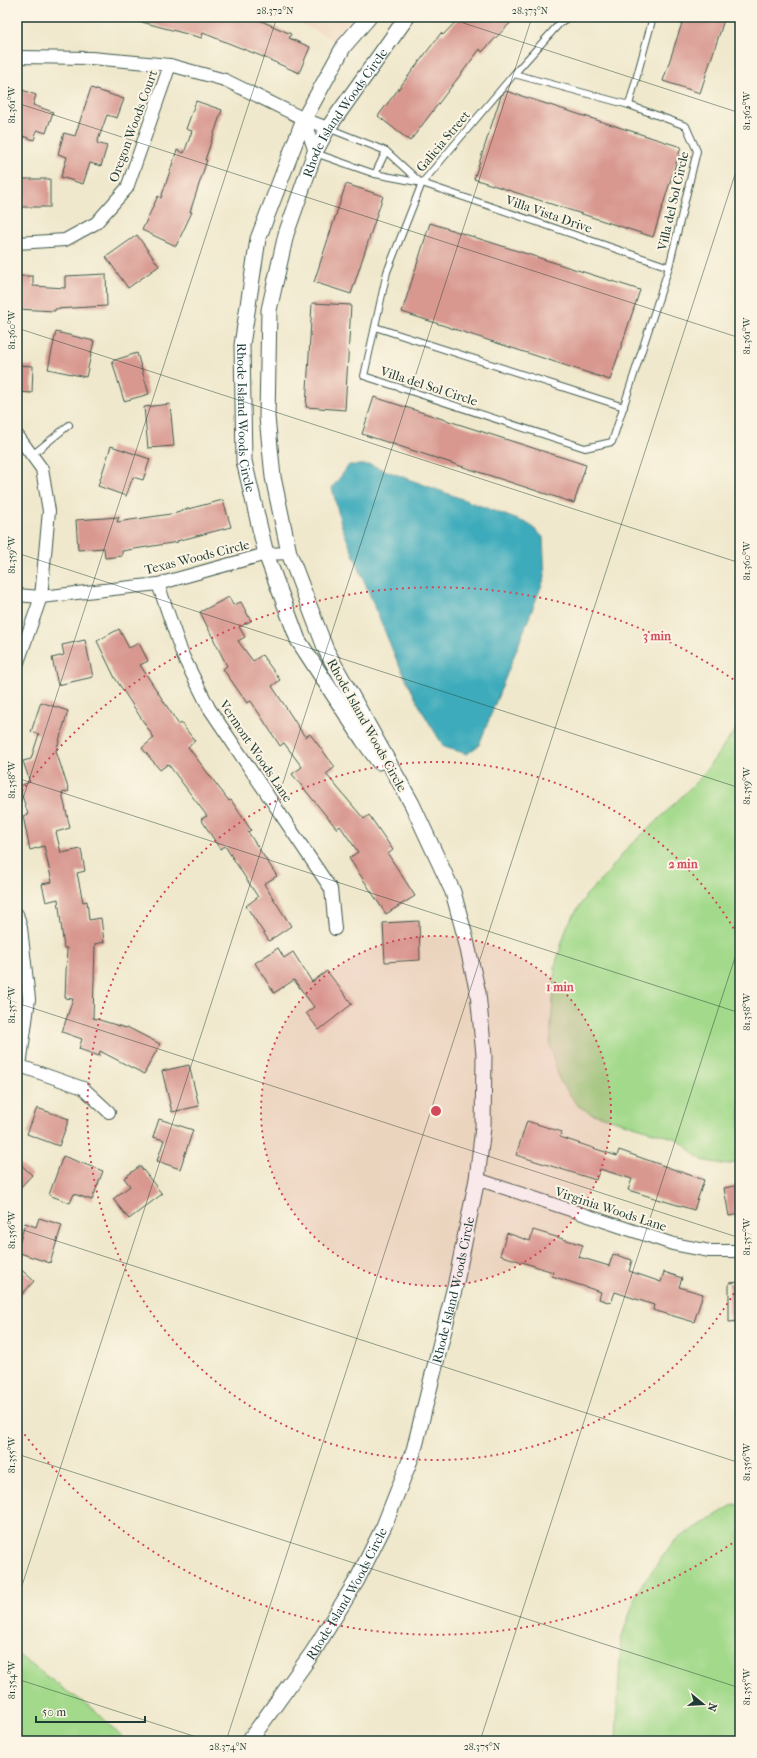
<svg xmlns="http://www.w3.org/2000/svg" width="757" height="1758" font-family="'IM FELL French Canon',serif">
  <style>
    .built { fill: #f0d5bc }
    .green { fill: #a2d98a; stroke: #608b5f }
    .water { fill: #3dabbb; stroke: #2e7478 }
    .building { fill: #d89890 }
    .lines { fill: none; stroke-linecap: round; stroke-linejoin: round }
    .service-casing { stroke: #3e574b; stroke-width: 8 }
    .minor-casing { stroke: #3e574b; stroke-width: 14 }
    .tertiary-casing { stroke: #3e574b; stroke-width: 17 }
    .service { stroke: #fff; stroke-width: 6 }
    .minor { stroke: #fff; stroke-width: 12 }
    .tertiary { stroke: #fff; stroke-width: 15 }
    .ticks { fill: none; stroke: #1f3d34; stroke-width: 1; stroke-opacity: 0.45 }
    .ring { fill: none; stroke: #d1495b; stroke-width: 2; stroke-dasharray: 2 4 }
    .labels { text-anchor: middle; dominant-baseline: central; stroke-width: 4; stroke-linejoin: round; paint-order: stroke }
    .street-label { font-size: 13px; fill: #1f3d34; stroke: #fcf5e5 }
    .centre { fill: #d1495b; stroke: #fcf5e5; stroke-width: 2 }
    .ring-label { font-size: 12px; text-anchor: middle; font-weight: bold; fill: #d1495b; stroke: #fcf5e5; stroke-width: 4; stroke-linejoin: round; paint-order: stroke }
    .neatline { fill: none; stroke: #1f3d34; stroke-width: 1.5 }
    .ticks-label { font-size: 10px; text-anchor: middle; fill: #1f3d34 }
  </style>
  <rect width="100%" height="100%" fill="#fcf5e5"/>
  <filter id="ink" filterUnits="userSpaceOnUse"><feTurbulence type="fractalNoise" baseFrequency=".025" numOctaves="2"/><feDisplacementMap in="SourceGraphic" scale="8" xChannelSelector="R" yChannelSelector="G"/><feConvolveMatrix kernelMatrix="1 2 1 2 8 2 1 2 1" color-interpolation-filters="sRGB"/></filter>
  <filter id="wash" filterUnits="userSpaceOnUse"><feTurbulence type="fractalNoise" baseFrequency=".012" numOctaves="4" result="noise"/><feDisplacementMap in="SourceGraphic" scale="16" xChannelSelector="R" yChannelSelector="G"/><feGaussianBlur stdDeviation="0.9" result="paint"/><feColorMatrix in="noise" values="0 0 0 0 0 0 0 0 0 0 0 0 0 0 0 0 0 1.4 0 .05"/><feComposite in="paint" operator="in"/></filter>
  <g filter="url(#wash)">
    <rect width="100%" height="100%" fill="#efe8cc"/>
    <!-- built -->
    <path class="built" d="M 288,17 L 351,17 L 333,40 Z"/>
    <!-- green -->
    <g class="green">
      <path d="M 740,716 L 740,1161 L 727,1165 L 702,1160 L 677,1139 L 590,1113 L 577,1105 L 559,1079 L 550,1044 L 555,966 L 567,926 L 587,894 L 607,874 L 627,848 L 655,823 L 701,777 L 737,728 Z"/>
      <path d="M 740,1504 L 740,1741 L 616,1741 L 621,1639 L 638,1590 L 674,1541 L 731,1506 Z"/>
      <path d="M 17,1654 L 65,1690 L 95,1710 L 123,1738 L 125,1741 L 17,1741 Z"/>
    </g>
    <!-- water -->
    <path class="water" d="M 349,465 L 371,465 L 529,524 L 543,537 L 545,577 L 479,745 L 467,754 L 444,747 L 422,711 L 397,661 L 342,527 L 332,488 Z"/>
    <g id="blocks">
      <!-- building -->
      <g class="building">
        <path d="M 139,17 L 252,17 L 291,34 L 289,38 L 310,47 L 299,73 L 261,56 L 203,33 L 202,38 L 138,21 Z"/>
        <path d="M 460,17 L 516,17 L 482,52 L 480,49 L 410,141 L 378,116 L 441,33 L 443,35 Z"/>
        <path d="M 684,17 L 725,17 L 700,93 L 663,81 Z"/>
        <path d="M 17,88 L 36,95 L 33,105 L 53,112 L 46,133 L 37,130 L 34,140 L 17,134 Z"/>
        <path d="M 91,88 L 124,99 L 117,118 L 107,115 L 97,143 L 107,146 L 101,166 L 90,163 L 83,184 L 61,177 L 67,157 L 58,154 L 64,133 L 75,136 Z"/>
        <path d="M 506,91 L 681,147 L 653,237 L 474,179 L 501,96 Z"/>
        <path d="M 196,101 L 222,110 L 205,160 L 207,160 L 190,212 L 192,212 L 176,246 L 142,230 L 158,196 L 161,198 L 177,150 L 184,153 L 192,131 L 186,129 Z"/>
        <rect x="17" y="179" width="33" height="28"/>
        <path d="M 346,184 L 383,196 L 351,294 L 314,282 Z"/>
        <path d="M 430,223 L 640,290 L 610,380 L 402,312 Z"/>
        <path d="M 137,235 L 159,266 L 128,288 L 106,257 Z"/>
        <path d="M 106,274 L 107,306 L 55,309 L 55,311 L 17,309 L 17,276 L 33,276 L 33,286 L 65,288 L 65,276 Z"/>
        <path d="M 312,303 L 351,305 L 345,410 L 306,407 Z"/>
        <path d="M 56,332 L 94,341 L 86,377 L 48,369 Z"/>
        <path d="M 137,353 L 149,394 L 124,401 L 112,361 Z"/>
        <path d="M 17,365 L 33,366 L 32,393 L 17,392 Z"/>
        <path d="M 374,397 L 586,465 L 574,503 L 362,434 Z"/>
        <path d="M 170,404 L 174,446 L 148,448 L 144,407 Z"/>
        <path d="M 111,446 L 150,459 L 143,480 L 133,477 L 126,496 L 98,486 Z"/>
        <path d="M 223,500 L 231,527 L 177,541 L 178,542 L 122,551 L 122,556 L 105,558 L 104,548 L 78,550 L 76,520 L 119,517 L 117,522 L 177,513 L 176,512 Z"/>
        <path d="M 229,597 L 233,605 L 241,602 L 251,621 L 239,627 L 245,637 L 238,641 L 253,661 L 262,655 L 280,680 L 272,686 L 305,737 L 310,734 L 335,767 L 326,774 L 364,819 L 369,815 L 393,850 L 388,854 L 415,896 L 386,914 L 349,858 L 358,852 L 340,826 L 337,829 L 292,774 L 302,767 L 284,743 L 280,746 L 251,701 L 247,703 L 223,669 L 227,666 L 200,612 Z"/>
        <path d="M 119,629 L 129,648 L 139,643 L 148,661 L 140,665 L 179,725 L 181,723 L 195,741 L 188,747 L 229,801 L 231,800 L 251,830 L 248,832 L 277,876 L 264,884 L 291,926 L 269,941 L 246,906 L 258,897 L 225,846 L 220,849 L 201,819 L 207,816 L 168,764 L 160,770 L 142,748 L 154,738 L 115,678 L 97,641 Z"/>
        <path d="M 85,640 L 93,677 L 58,685 L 52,658 L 64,655 L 62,645 Z"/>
        <path d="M 41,702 L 68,711 L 56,751 L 69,791 L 62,793 L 70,828 L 56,832 L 61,853 L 81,849 L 85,871 L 77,873 L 83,902 L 87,901 L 89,920 L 101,918 L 104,942 L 95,944 L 93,1018 L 126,1028 L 127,1027 L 160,1044 L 144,1074 L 100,1051 L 99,1056 L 79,1049 L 82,1039 L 62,1032 L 73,999 L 65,998 L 67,948 L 64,948 L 58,899 L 46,902 L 42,884 L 52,882 L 44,846 L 30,850 L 23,816 L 28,814 L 19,786 L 30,782 L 23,761 L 31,759 L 39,734 L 31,732 Z"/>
        <path d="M 419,921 L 420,960 L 385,962 L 383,923 Z"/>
        <path d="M 278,948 L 284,958 L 293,952 L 312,982 L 327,971 L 352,1004 L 319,1030 L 306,1013 L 314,1007 L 294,980 L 274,993 L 255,963 Z"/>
        <path d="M 189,1065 L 199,1106 L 172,1112 L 162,1071 Z"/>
        <path d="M 37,1108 L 69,1119 L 59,1146 L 27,1134 Z"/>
        <path d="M 159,1119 L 193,1130 L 180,1169 L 157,1161 L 164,1140 L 153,1137 Z"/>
        <path d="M 527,1121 L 562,1132 L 560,1137 L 617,1156 L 619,1150 L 704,1180 L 694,1210 L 628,1190 L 632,1179 L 600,1169 L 596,1180 L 516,1155 Z"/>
        <path d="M 63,1156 L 103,1171 L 92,1200 L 74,1194 L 70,1203 L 49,1195 Z"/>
        <path d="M 17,1161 L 32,1175 L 17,1191 Z"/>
        <path d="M 140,1166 L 162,1194 L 129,1219 L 113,1199 L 130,1186 L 124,1178 Z"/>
        <path d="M 740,1185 L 740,1214 L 729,1216 L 724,1188 Z"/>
        <path d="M 39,1218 L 62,1225 L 50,1263 L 17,1252 L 25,1223 L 36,1227 Z"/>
        <path d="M 533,1230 L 583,1245 L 579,1257 L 609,1266 L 613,1254 L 632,1260 L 629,1271 L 661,1282 L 664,1272 L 682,1278 L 679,1287 L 703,1294 L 694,1322 L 653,1310 L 654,1305 L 615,1292 L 611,1303 L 599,1299 L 601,1292 L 552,1276 L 553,1272 L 500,1255 L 507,1233 L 530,1241 Z"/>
        <path d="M 17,1266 L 34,1281 L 17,1300 Z"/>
        <path d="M 740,1282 L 740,1321 L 729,1322 L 729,1283 Z"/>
      </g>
    </g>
  </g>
  <g filter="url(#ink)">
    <use href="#blocks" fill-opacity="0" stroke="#3e574b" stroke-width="1"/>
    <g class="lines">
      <!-- service casing -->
      <g class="service-casing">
        <g id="service">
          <path d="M 514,74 L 629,105 L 686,126 L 697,151 L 669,267 L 612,442 L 585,448 L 364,376 L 387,272 L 422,183 L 514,74 L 559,24 L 568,17"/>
          <path d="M 629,105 L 653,17"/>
          <path d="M 328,128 L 386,151 L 420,182"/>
          <path d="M 315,153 L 375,174 L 422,183 L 669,267"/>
          <path d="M 375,174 L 386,151"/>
          <path d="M 375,327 L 624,407"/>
          <path d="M 32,455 L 69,425"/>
        </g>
      </g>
      <!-- minor casing -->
      <g class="minor-casing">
        <g id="minor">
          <path d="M 17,57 L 91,58 L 170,65 L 225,80 L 304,119 L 328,128"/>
          <path d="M 304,119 L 315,152"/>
          <path d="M 17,243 L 65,240 L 96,223 L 127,188 L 170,65"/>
          <path d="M 17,435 L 42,469 L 49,511 L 41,597 L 17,665"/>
          <path d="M 158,584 L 183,656 L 209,708 L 331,889 L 335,929"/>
          <path d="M 17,595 L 41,597 L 158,584 L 266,554 L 289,553"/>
          <path d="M 17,914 L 21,928 L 29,999 L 20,1066 L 17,1072"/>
          <path d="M 20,1066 L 83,1088 L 109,1112"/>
          <path d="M 477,1179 L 673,1244 L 710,1251 L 740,1251"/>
        </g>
      </g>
      <!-- tertiary casing -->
      <g class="tertiary-casing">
        <g id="tertiary">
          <path id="s1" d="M 369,17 L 344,46 L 304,119 L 258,239 L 242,345 L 244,461 L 266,554 L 298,640 L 363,740 L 379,762"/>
          <path id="s2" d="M 249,1741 L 313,1652 L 357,1580 L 384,1526 L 414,1450 L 456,1282 L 477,1179 L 483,1127 L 484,1055 L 478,993 L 465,936 L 453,892 L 412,804 L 326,650 L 289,553 L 273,477 L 267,417 L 269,310 L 286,234 L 315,152 L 328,128 L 407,17"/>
        </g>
      </g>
      <!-- service -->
      <use href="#service" class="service"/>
      <!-- minor -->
      <use href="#minor" class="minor"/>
      <!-- tertiary -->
      <use href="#tertiary" class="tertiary"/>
    </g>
  </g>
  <!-- ticks -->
  <path class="ticks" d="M 445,17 L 740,113M 17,34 L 23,17M 17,103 L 740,338M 17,328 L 740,563M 17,553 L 740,788M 17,778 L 740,1013M 17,817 L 277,17M 17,1003 L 740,1238M 17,1228 L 740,1463M 17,1454 L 740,1688M 17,1601 L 532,17M 17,1679 L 209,1741M 226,1741 L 740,159M 480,1741 L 740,942M 735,1741 L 740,1725"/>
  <!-- distance rings -->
  <circle cx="436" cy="1111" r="175" fill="#d1495b" fill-opacity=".12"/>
  <g class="ring">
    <circle cx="436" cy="1111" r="175"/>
    <path d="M740 1283A349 349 0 1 1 740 939"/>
    <path d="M737 1540A524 524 0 0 1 18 1426M18 796A524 524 0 0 1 737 682"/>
  </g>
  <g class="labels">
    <!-- street labels -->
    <g class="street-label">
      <text stroke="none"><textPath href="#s2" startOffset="1741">Rhode Island Woods Circle</textPath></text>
      <text transform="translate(133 126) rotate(-70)">Oregon Woods Court</text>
      <text transform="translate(443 141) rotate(-50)">Galicia Street</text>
      <text transform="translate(673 201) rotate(-77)">Villa del Sol Circle</text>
      <text transform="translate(549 214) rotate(19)">Villa Vista Drive</text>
      <text transform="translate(429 386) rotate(18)">Villa del Sol Circle</text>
      <text stroke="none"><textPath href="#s1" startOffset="430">Rhode Island Woods Circle</textPath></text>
      <text transform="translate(197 557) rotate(-14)">Texas Woods Circle</text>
      <text transform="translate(367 725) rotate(61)">Rhode Island Woods Circle</text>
      <text transform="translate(256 751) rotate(56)">Vermont Woods Lane</text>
      <text transform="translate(611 1209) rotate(18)">Virginia Woods Lane</text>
      <text stroke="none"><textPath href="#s2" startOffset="501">Rhode Island Woods Circle</textPath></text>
      <text stroke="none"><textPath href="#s2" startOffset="177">Rhode Island Woods Circle</textPath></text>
    </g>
  </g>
  <circle cx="436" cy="1111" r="6" class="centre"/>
  <g class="ring-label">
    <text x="657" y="640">3 min</text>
    <text x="683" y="868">2 min</text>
    <text x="560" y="991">1 min</text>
  </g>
  <!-- margin -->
  <rect width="757" height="1758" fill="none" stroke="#fcf5e5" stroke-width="44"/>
  <!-- north arrow -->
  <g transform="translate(703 1704) rotate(108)" stroke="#fcf5e5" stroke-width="3" paint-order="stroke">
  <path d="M0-3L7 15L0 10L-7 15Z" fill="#1f3d34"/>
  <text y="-6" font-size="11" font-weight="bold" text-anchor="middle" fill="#1f3d34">N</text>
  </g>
  <!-- scale -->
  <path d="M36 1716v6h109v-6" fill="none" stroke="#1f3d34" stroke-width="2"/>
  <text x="42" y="1716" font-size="12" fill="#1f3d34" stroke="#fcf5e5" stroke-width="3" paint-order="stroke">50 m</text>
  <rect x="22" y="22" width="713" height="1714" class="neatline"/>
  <g class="ticks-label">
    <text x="275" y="14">28.372°N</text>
    <text x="530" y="14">28.373°N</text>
    <text transform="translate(11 105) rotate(-90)" y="4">81.361°W</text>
    <text transform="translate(746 111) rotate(-90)" y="4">81.362°W</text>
    <text transform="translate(11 330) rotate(-90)" y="4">81.360°W</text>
    <text transform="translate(746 336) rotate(-90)" y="4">81.361°W</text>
    <text transform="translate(11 555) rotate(-90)" y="4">81.359°W</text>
    <text transform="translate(746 561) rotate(-90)" y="4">81.360°W</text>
    <text transform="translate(11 780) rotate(-90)" y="4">81.358°W</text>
    <text transform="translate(746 786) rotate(-90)" y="4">81.359°W</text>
    <text transform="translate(11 1005) rotate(-90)" y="4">81.357°W</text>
    <text transform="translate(746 1012) rotate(-90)" y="4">81.358°W</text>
    <text transform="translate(11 1230) rotate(-90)" y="4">81.356°W</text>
    <text transform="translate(746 1237) rotate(-90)" y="4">81.357°W</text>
    <text transform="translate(11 1455) rotate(-90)" y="4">81.355°W</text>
    <text transform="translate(746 1462) rotate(-90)" y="4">81.356°W</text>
    <text transform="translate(11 1680) rotate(-90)" y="4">81.354°W</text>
    <text transform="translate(746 1687) rotate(-90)" y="4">81.355°W</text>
    <text x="228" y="1750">28.374°N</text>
    <text x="482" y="1750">28.375°N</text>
  </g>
</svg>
